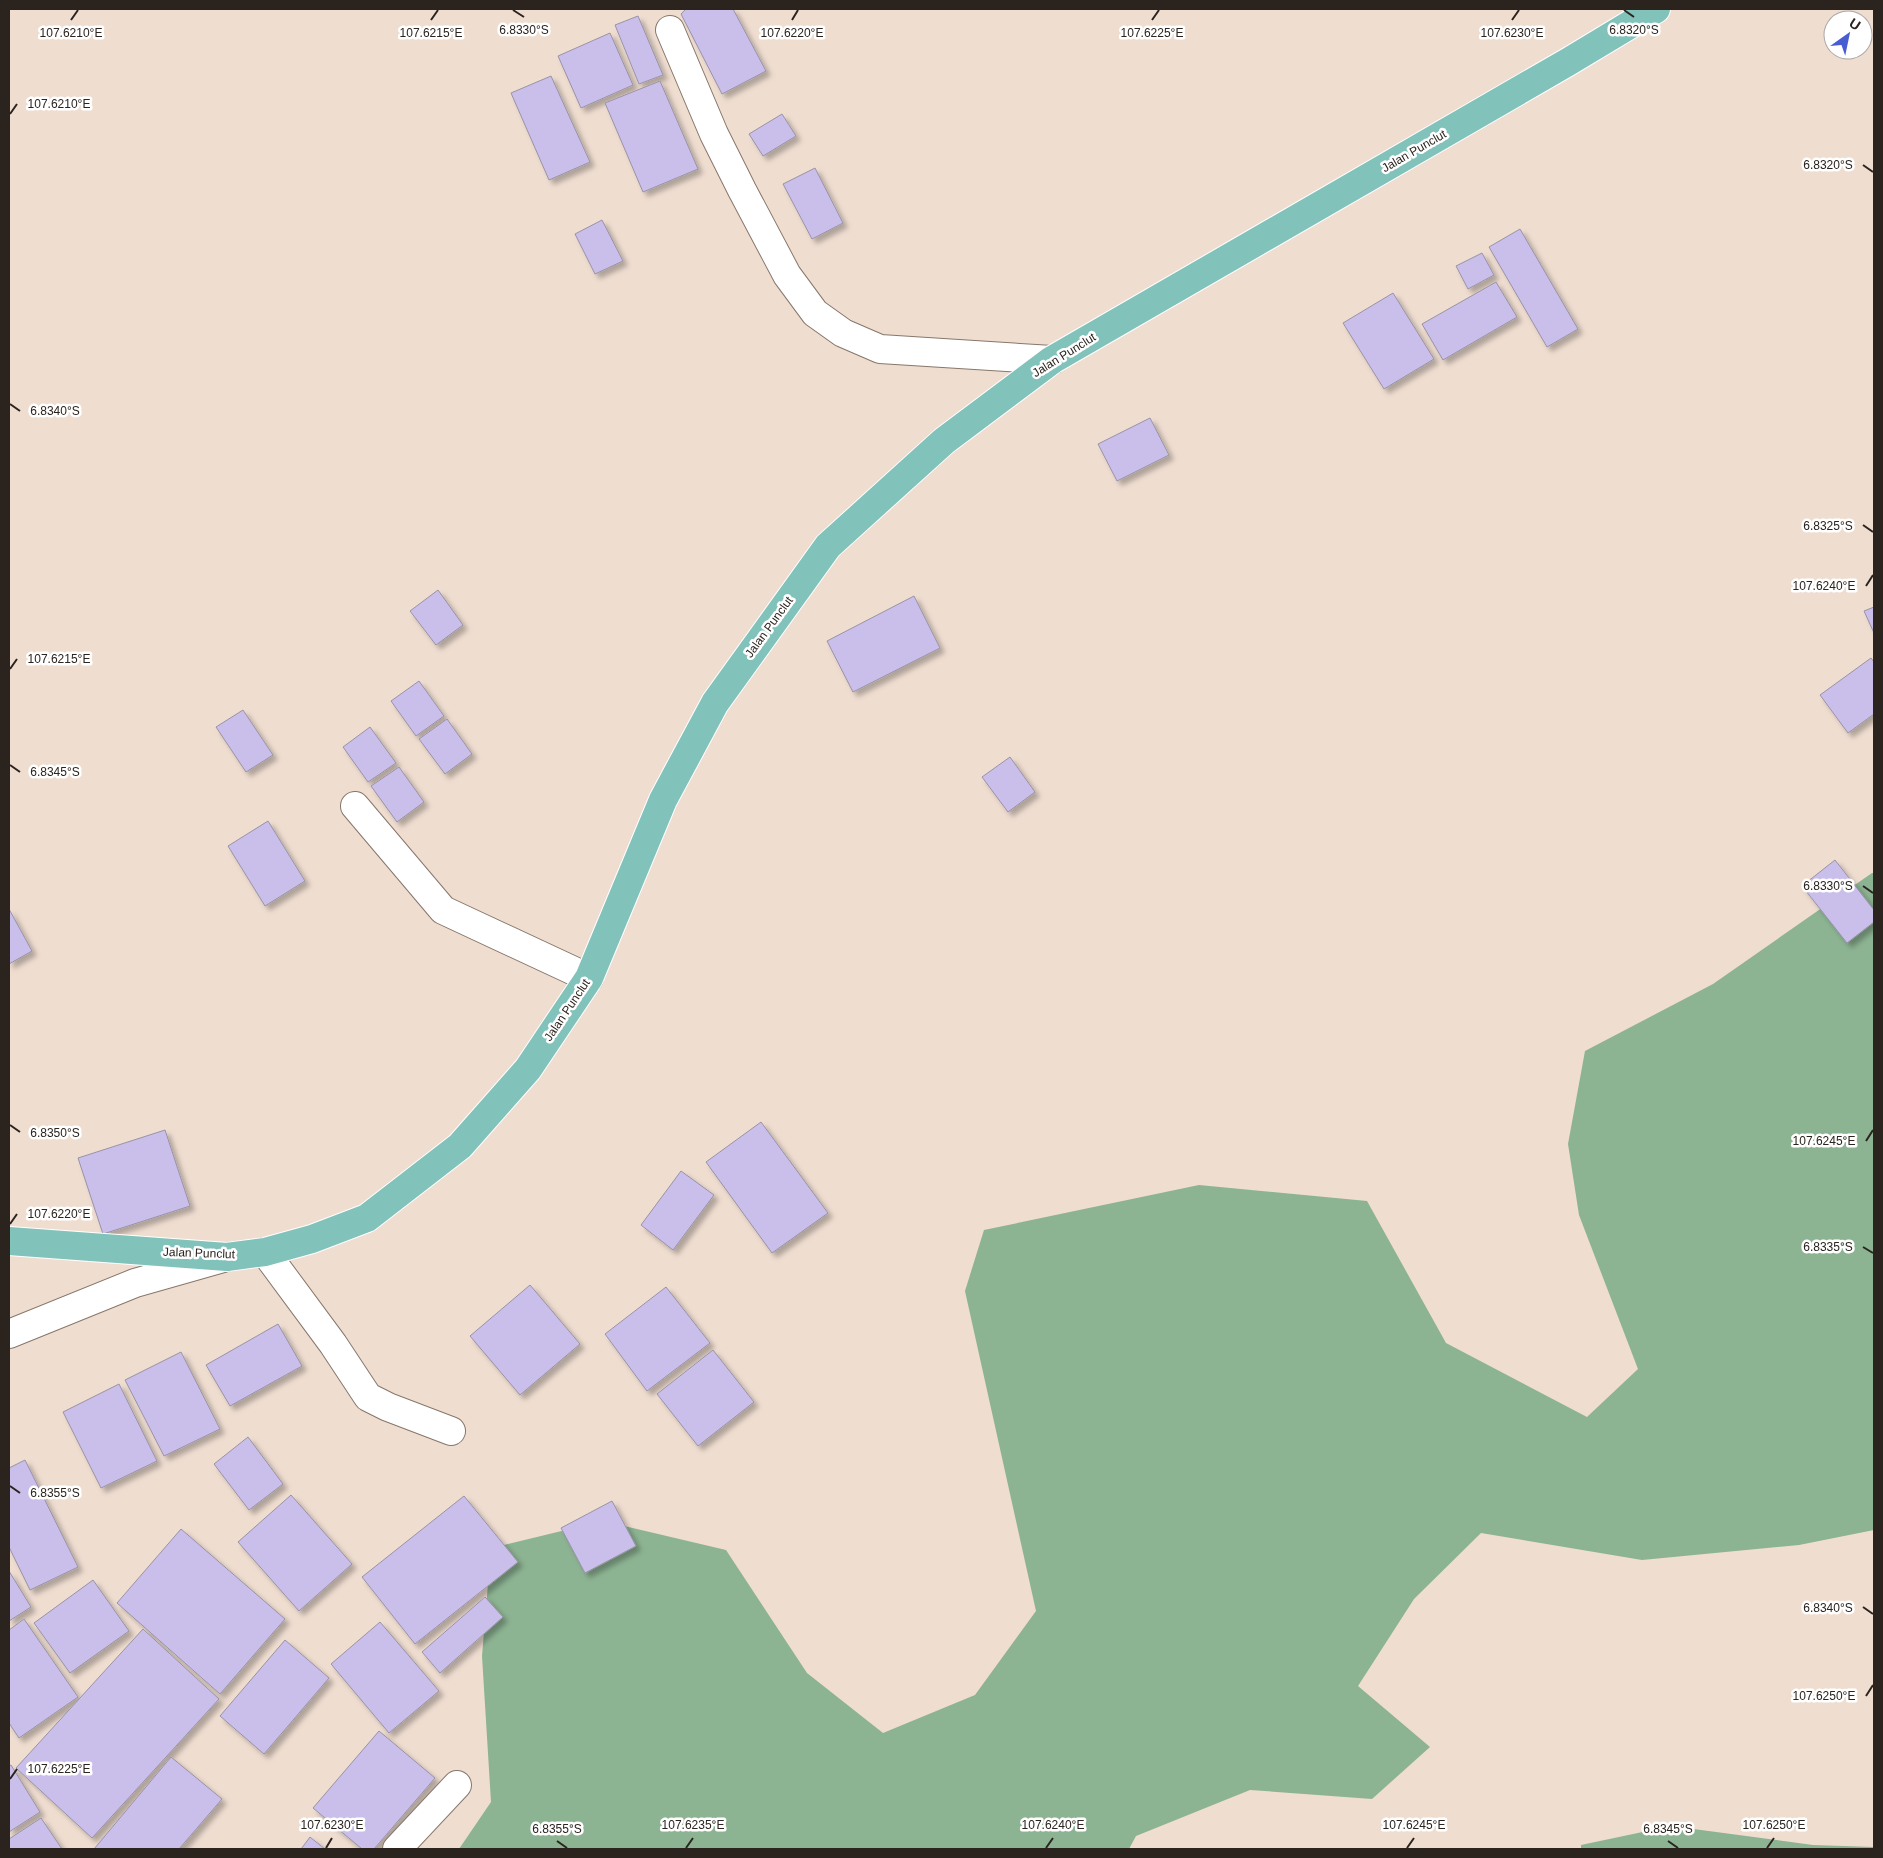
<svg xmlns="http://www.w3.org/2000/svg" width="1883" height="1858" font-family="Arial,sans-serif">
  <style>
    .forest { fill: #8cb392 }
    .building { fill: #cabeeb; stroke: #9793a5; filter: url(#shadow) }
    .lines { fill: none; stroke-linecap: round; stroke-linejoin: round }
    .minor-casing { stroke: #87776b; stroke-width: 30 }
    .major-casing { stroke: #fff; stroke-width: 30 }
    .minor { stroke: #fff; stroke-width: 28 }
    .major { stroke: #81c2bb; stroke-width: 28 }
    .ticks { fill: none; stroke: #2a231e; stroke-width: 2 }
    .labels { text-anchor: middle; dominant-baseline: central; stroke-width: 5; stroke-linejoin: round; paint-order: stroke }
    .street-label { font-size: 12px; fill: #2a231e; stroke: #fff }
    .ticks-label { font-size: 12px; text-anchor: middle; fill: #2a231e; stroke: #fff; stroke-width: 5; stroke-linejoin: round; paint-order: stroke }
  </style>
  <defs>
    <filter id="shadow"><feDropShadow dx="4.5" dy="4.5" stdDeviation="2.5" flood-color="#0004"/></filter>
  </defs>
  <rect width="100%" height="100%" fill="#efddd0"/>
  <!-- forest -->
  <g class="forest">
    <path d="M 1872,873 L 1874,873 L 1874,1530 L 1799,1545 L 1642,1560 L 1481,1533 L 1414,1599 L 1358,1686 L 1430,1747 L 1372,1799 L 1250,1790 L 1136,1836 L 1129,1849 L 459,1849 L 491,1802 L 482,1656 L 491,1548 L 603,1521 L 726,1550 L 807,1673 L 883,1733 L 975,1695 L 1036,1611 L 965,1291 L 984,1230 L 1199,1185 L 1367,1201 L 1446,1343 L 1587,1417 L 1638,1369 L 1579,1215 L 1568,1144 L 1585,1051 L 1713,984 Z"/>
    <path d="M 1671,1826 L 1813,1845 L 1874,1847 L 1874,1849 L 1581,1849 L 1581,1845 Z"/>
  </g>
  <!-- building -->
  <g class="building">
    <path d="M 686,9 L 733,9 L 766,71 L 722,94 L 681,14 Z"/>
    <path d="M 638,16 L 663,75 L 639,84 L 615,25 Z"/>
    <path d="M 610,33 L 633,85 L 581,108 L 558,56 Z"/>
    <path d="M 551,76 L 590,162 L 549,180 L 511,93 Z"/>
    <path d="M 660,81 L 698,169 L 643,192 L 605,103 Z"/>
    <path d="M 782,114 L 796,136 L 763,156 L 749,134 Z"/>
    <path d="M 815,168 L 843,223 L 812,239 L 783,184 Z"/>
    <path d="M 602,220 L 623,261 L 595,274 L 575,234 Z"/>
    <path d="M 1520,229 L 1578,329 L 1547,347 L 1489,247 Z"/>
    <path d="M 1482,253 L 1494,275 L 1468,289 L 1456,266 Z"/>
    <path d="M 1496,282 L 1517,317 L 1443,360 L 1422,324 Z"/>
    <path d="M 1393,293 L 1434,359 L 1384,389 L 1343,323 Z"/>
    <path d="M 1150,418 L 1169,455 L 1117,481 L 1098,444 Z"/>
    <path d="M 438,590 L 463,625 L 436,645 L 410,611 Z"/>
    <path d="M 914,596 L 940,648 L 853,692 L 827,641 Z"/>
    <path d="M 1874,607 L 1874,633 L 1864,611 Z"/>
    <path d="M 1871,658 L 1874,662 L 1874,714 L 1848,733 L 1820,695 Z"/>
    <path d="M 419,681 L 444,716 L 416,736 L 391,701 Z"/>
    <path d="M 243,710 L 273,755 L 246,772 L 216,727 Z"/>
    <path d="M 447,719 L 472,754 L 445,774 L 419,739 Z"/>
    <path d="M 370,727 L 396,763 L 368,782 L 343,747 Z"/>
    <path d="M 1010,757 L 1035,792 L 1008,812 L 982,777 Z"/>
    <path d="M 399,767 L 424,802 L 397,822 L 371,786 Z"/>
    <path d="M 268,821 L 305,881 L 265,906 L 228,846 Z"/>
    <path d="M 1835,860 L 1874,910 L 1874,922 L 1847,943 L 1802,886 Z"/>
    <path d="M 9,909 L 32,951 L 9,964 Z"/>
    <path d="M 761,1122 L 828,1213 L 772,1253 L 706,1162 Z"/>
    <path d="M 165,1130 L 190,1206 L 103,1234 L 78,1158 Z"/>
    <path d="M 681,1171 L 714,1195 L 673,1250 L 641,1225 Z"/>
    <path d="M 530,1285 L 580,1344 L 520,1395 L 470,1336 Z"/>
    <path d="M 666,1287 L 710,1343 L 647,1391 L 605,1334 Z"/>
    <path d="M 278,1324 L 302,1366 L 230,1406 L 206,1365 Z"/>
    <path d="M 713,1350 L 754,1402 L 698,1446 L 657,1394 Z"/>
    <path d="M 181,1352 L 220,1429 L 164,1456 L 125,1380 Z"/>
    <path d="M 119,1384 L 157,1461 L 101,1488 L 63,1412 Z"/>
    <path d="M 248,1437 L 283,1484 L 249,1510 L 214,1464 Z"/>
    <path d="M 25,1460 L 78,1567 L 30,1590 L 9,1547 L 9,1468 Z"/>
    <path d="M 291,1495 L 352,1564 L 299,1611 L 238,1542 Z"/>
    <path d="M 464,1496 L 518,1562 L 415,1644 L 362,1577 Z"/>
    <path d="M 612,1501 L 636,1546 L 585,1573 L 561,1528 Z"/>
    <path d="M 181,1529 L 285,1619 L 220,1694 L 117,1603 Z"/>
    <path d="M 9,1571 L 31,1607 L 9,1621 Z"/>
    <path d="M 93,1580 L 129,1631 L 70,1673 L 34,1623 Z"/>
    <path d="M 485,1597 L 503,1617 L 440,1673 L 422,1652 Z"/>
    <path d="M 24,1619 L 78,1697 L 19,1738 L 9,1723 L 9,1630 Z"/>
    <path d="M 380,1622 L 439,1691 L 389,1733 L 331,1664 Z"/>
    <path d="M 143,1629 L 219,1699 L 92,1838 L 16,1768 Z"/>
    <path d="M 285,1640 L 329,1678 L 264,1754 L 220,1716 Z"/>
    <path d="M 379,1731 L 435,1778 L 374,1849 L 362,1849 L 313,1808 Z"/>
    <path d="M 171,1757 L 222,1799 L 179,1849 L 94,1849 Z"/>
    <path d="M 11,1765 L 40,1812 L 9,1832 L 9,1766 Z"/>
    <path d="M 41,1818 L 62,1849 L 9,1849 L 9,1839 Z"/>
    <path d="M 310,1837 L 325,1849 L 301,1849 Z"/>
  </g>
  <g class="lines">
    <!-- minor casing -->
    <g class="minor-casing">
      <g id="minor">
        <path d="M 670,30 L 714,134 L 742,190 L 787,275 L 815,313 L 843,333 L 880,349 L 1052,360"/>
        <path d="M 355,806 L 443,910 L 589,978"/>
        <path d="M 265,1252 L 333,1344 L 368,1397 L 388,1407 L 451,1431"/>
        <path d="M 9,1334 L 135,1283 L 223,1258"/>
        <path d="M 397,1849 L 457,1785"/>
      </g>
    </g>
    <!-- major casing -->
    <g class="major-casing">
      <path id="major" d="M 9,1241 L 227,1257 L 265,1252 L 312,1239 L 367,1218 L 460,1146 L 528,1069 L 589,978 L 663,800 L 715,703 L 828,546 L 944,441 L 1052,360 L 1568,62 L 1656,9"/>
    </g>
    <!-- minor -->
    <use href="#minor" class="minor"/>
    <!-- major -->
    <use href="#major" class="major"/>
  </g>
  <!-- ticks -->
  <path class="ticks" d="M 513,10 L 524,17M 1624,10 L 1634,17M 71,20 L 78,10M 431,20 L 438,10M 792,20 L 798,10M 1152,20 L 1159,10M 1512,20 L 1519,10M 10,114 L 17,104M 1863,165 L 1873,172M 10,404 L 20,411M 1863,525 L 1873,532M 1866,586 L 1873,575M 10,669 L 17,659M 10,765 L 20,772M 1863,886 L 1873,893M 10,1125 L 20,1132M 1866,1141 L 1873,1130M 10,1224 L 17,1214M 1863,1247 L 1873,1253M 10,1486 L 20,1493M 1863,1607 L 1873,1614M 1866,1696 L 1873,1685M 10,1779 L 17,1769M 557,1841 L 567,1848M 1668,1841 L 1678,1848M 326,1848 L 332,1838M 686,1848 L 693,1838M 1046,1848 L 1053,1838M 1407,1848 L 1414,1838M 1767,1848 L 1774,1838"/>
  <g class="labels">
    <!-- street labels -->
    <g class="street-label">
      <text transform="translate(1414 151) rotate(-30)">Jalan Punclut</text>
      <text transform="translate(1064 355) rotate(-32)">Jalan Punclut</text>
      <text transform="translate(769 627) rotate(-54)">Jalan Punclut</text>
      <text transform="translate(567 1010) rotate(-56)">Jalan Punclut</text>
      <text transform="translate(199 1253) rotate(2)">Jalan Punclut</text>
    </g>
  </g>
  <g class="ticks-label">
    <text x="1634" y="34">6.8320°S</text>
    <text x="524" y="34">6.8330°S</text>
    <text x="1152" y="37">107.6225°E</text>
    <text x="71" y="37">107.6210°E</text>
    <text x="431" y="37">107.6215°E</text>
    <text x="792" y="37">107.6220°E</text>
    <text x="1512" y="37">107.6230°E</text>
    <text x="59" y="108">107.6210°E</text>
    <text x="1828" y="169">6.8320°S</text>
    <text x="55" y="415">6.8340°S</text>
    <text x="1828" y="530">6.8325°S</text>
    <text x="1824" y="590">107.6240°E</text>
    <text x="59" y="663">107.6215°E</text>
    <text x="55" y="776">6.8345°S</text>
    <text x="1828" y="890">6.8330°S</text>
    <text x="55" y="1137">6.8350°S</text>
    <text x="1824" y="1145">107.6245°E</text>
    <text x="59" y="1218">107.6220°E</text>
    <text x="1828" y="1251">6.8335°S</text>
    <text x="55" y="1497">6.8355°S</text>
    <text x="1828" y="1612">6.8340°S</text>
    <text x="1824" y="1700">107.6250°E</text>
    <text x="59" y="1773">107.6225°E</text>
    <text x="332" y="1829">107.6230°E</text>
    <text x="693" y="1829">107.6235°E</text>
    <text x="1053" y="1829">107.6240°E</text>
    <text x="1414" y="1829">107.6245°E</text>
    <text x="1774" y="1829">107.6250°E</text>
    <text x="557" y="1833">6.8355°S</text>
    <text x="1668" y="1833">6.8345°S</text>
  </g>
  <!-- border -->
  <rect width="1883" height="1858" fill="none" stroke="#2a231e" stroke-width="20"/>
  <!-- north arrow -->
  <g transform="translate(1848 35) rotate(33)"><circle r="24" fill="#ffffff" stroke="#aaa7a5"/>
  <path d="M0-4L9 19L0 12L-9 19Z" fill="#485dd2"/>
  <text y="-8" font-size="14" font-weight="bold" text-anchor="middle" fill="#2a231e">U</text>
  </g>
</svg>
